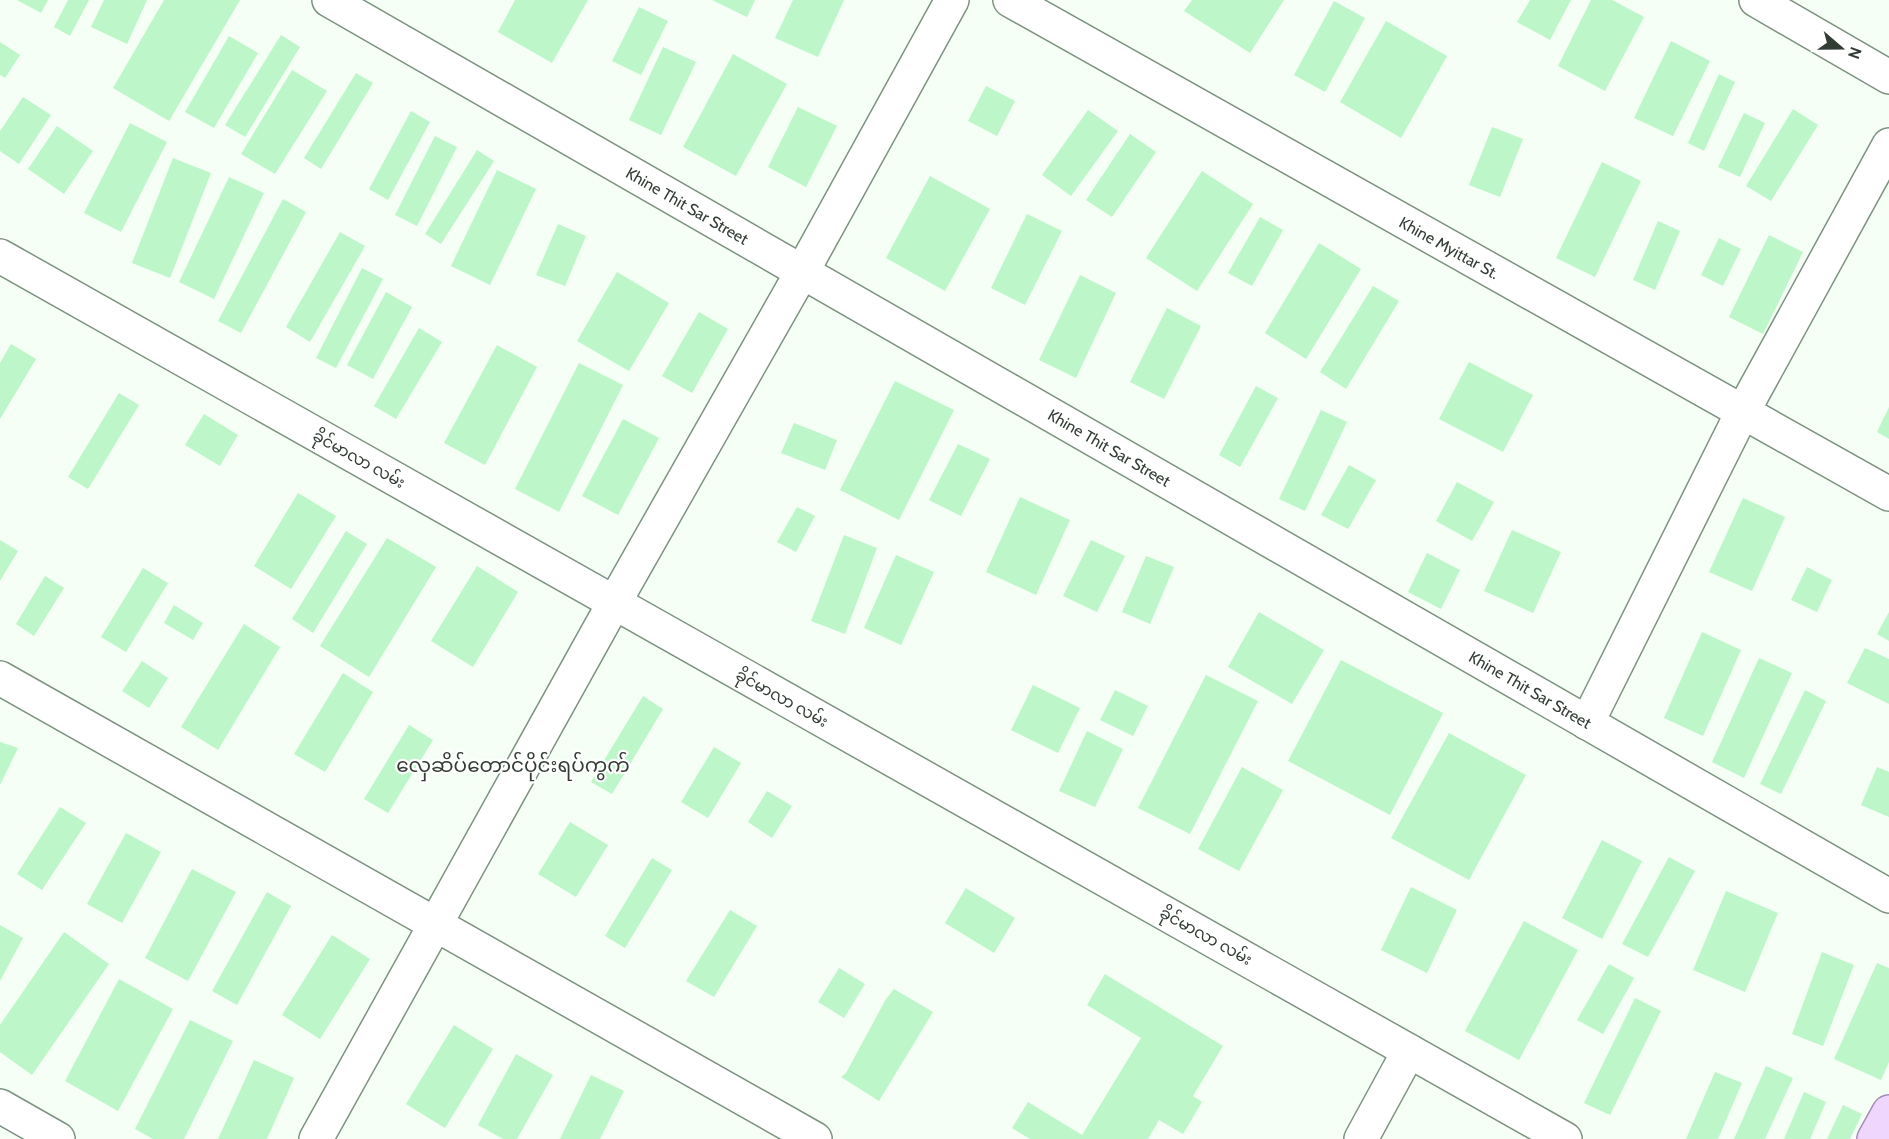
<svg xmlns="http://www.w3.org/2000/svg" width="1889" height="1139" font-family="Cabin,'Noto Sans Myanmar',sans-serif">
  <style>
    .building { fill: #bdf6c8 }
    .lines { fill: none; stroke-linecap: round; stroke-linejoin: round }
    .minor-casing { stroke: #7d9381; stroke-width: 36 }
    .major-casing { stroke: #a48eb5; stroke-width: 36 }
    .minor { stroke: #fff; stroke-width: 33 }
    .major { stroke: #eed6fc; stroke-width: 33 }
    .labels { text-anchor: middle; dominant-baseline: central; stroke-width: 4.5; stroke-linejoin: round; paint-order: stroke }
    .street-label { font-size: 16px; fill: #323c34; stroke: #fff }
    .quarter-label { font-size: 20px; fill: #323c34; stroke: #fff }
  </style>
  <rect width="100%" height="100%" fill="#f5fff6"/>
  <!-- building -->
  <g class="building">
    <path d="M 17,0 L 48,0 L 41,13 Z"/>
    <path d="M 68,0 L 89,0 L 70,36 L 54,27 Z"/>
    <path d="M 104,0 L 147,0 L 127,44 L 91,27 Z"/>
    <path d="M 164,0 L 240,0 L 169,121 L 113,88 Z"/>
    <path d="M 515,0 L 588,0 L 552,63 L 498,32 Z"/>
    <path d="M 712,0 L 755,0 L 747,17 Z"/>
    <path d="M 793,0 L 844,0 L 818,57 L 775,38 Z"/>
    <path d="M 1192,0 L 1284,0 L 1250,53 L 1184,11 Z"/>
    <path d="M 1530,0 L 1571,0 L 1550,40 L 1517,22 Z"/>
    <path d="M 1591,0 L 1612,0 L 1644,17 L 1605,91 L 1558,66 Z"/>
    <path d="M 1334,1 L 1365,18 L 1325,92 L 1294,75 Z"/>
    <path d="M 639,7 L 668,21 L 641,75 L 612,61 Z"/>
    <path d="M 1386,21 L 1447,56 L 1401,138 L 1340,102 Z"/>
    <path d="M 281,35 L 300,47 L 245,137 L 225,125 Z"/>
    <path d="M 229,36 L 258,53 L 214,128 L 185,112 Z"/>
    <path d="M 1671,41 L 1710,61 L 1673,136 L 1634,118 Z"/>
    <path d="M 0,42 L 20,55 L 5,78 L 0,75 Z"/>
    <path d="M 663,47 L 696,62 L 661,135 L 629,120 Z"/>
    <path d="M 733,54 L 787,84 L 736,176 L 683,147 Z"/>
    <path d="M 292,70 L 327,91 L 275,174 L 241,154 Z"/>
    <path d="M 356,73 L 373,83 L 321,169 L 304,158 Z"/>
    <path d="M 1719,74 L 1735,82 L 1704,151 L 1688,143 Z"/>
    <path d="M 986,86 L 1015,101 L 997,136 L 968,121 Z"/>
    <path d="M 23,97 L 51,115 L 19,164 L 0,151 L 0,131 Z"/>
    <path d="M 798,107 L 837,126 L 806,187 L 768,167 Z"/>
    <path d="M 1793,109 L 1818,125 L 1771,201 L 1746,186 Z"/>
    <path d="M 1088,110 L 1118,131 L 1071,196 L 1042,175 Z"/>
    <path d="M 411,111 L 430,122 L 388,200 L 369,189 Z"/>
    <path d="M 1744,113 L 1765,123 L 1740,177 L 1718,167 Z"/>
    <path d="M 130,123 L 167,142 L 121,232 L 84,213 Z"/>
    <path d="M 57,126 L 93,151 L 64,194 L 28,169 Z"/>
    <path d="M 1492,127 L 1523,139 L 1500,197 L 1469,185 Z"/>
    <path d="M 1130,134 L 1156,152 L 1112,217 L 1086,200 Z"/>
    <path d="M 435,136 L 457,147 L 417,226 L 395,215 Z"/>
    <path d="M 477,150 L 494,161 L 441,244 L 425,234 Z"/>
    <path d="M 173,158 L 211,173 L 170,278 L 132,263 Z"/>
    <path d="M 1602,162 L 1641,181 L 1595,277 L 1556,258 Z"/>
    <path d="M 497,170 L 536,189 L 490,285 L 451,266 Z"/>
    <path d="M 1202,171 L 1253,204 L 1197,291 L 1146,258 Z"/>
    <path d="M 930,176 L 990,209 L 945,291 L 886,258 Z"/>
    <path d="M 229,177 L 264,193 L 214,299 L 179,282 Z"/>
    <path d="M 283,199 L 306,212 L 241,333 L 218,321 Z"/>
    <path d="M 1027,214 L 1062,231 L 1025,305 L 991,288 Z"/>
    <path d="M 1260,217 L 1283,230 L 1252,286 L 1228,273 Z"/>
    <path d="M 1658,221 L 1680,231 L 1655,290 L 1633,280 Z"/>
    <path d="M 558,224 L 586,236 L 565,286 L 536,275 Z"/>
    <path d="M 340,232 L 365,246 L 310,342 L 286,327 Z"/>
    <path d="M 1769,235 L 1803,252 L 1763,334 L 1729,317 Z"/>
    <path d="M 1719,238 L 1741,249 L 1723,286 L 1701,275 Z"/>
    <path d="M 1319,243 L 1361,269 L 1306,359 L 1265,333 Z"/>
    <path d="M 362,268 L 383,279 L 336,368 L 316,358 Z"/>
    <path d="M 617,272 L 669,303 L 629,371 L 577,341 Z"/>
    <path d="M 1080,275 L 1116,293 L 1076,378 L 1039,360 Z"/>
    <path d="M 1373,286 L 1399,301 L 1346,389 L 1320,372 Z"/>
    <path d="M 386,292 L 412,307 L 373,379 L 347,365 Z"/>
    <path d="M 1167,308 L 1201,326 L 1164,399 L 1130,382 Z"/>
    <path d="M 699,312 L 728,329 L 692,393 L 662,376 Z"/>
    <path d="M 419,328 L 442,342 L 396,419 L 374,406 Z"/>
    <path d="M 11,344 L 36,359 L 0,419 L 0,363 Z"/>
    <path d="M 497,345 L 537,367 L 485,465 L 444,443 Z"/>
    <path d="M 1469,362 L 1533,395 L 1503,452 L 1439,419 Z"/>
    <path d="M 579,363 L 623,385 L 559,512 L 515,489 Z"/>
    <path d="M 895,381 L 954,410 L 899,520 L 840,490 Z"/>
    <path d="M 1256,386 L 1278,398 L 1240,467 L 1219,455 Z"/>
    <path d="M 119,393 L 139,405 L 88,489 L 68,477 Z"/>
    <path d="M 1889,407 L 1889,439 L 1877,432 Z"/>
    <path d="M 1321,410 L 1347,422 L 1305,511 L 1279,499 Z"/>
    <path d="M 204,414 L 238,435 L 220,466 L 185,445 Z"/>
    <path d="M 623,419 L 659,438 L 618,515 L 582,496 Z"/>
    <path d="M 794,423 L 837,440 L 825,470 L 781,453 Z"/>
    <path d="M 958,444 L 990,459 L 961,516 L 929,500 Z"/>
    <path d="M 1349,465 L 1376,480 L 1348,529 L 1321,515 Z"/>
    <path d="M 1457,482 L 1494,502 L 1472,541 L 1436,521 Z"/>
    <path d="M 298,493 L 336,516 L 291,589 L 254,566 Z"/>
    <path d="M 1020,497 L 1070,520 L 1036,595 L 986,572 Z"/>
    <path d="M 1743,498 L 1785,517 L 1752,591 L 1709,572 Z"/>
    <path d="M 797,507 L 815,516 L 796,552 L 777,542 Z"/>
    <path d="M 1512,530 L 1561,552 L 1533,613 L 1484,591 Z"/>
    <path d="M 346,531 L 367,544 L 313,633 L 292,619 Z"/>
    <path d="M 844,535 L 877,548 L 845,634 L 811,621 Z"/>
    <path d="M 387,538 L 436,567 L 369,677 L 320,646 Z"/>
    <path d="M 0,540 L 18,551 L 0,581 Z"/>
    <path d="M 1091,540 L 1125,556 L 1097,612 L 1063,596 Z"/>
    <path d="M 1427,553 L 1460,570 L 1441,609 L 1408,592 Z"/>
    <path d="M 896,555 L 934,572 L 901,645 L 864,628 Z"/>
    <path d="M 1146,556 L 1174,567 L 1150,624 L 1122,612 Z"/>
    <path d="M 477,566 L 518,592 L 473,667 L 431,641 Z"/>
    <path d="M 1807,567 L 1832,580 L 1817,612 L 1791,600 Z"/>
    <path d="M 143,568 L 168,583 L 126,652 L 101,637 Z"/>
    <path d="M 45,576 L 64,588 L 34,636 L 16,624 Z"/>
    <path d="M 174,605 L 203,623 L 193,640 L 164,623 Z"/>
    <path d="M 1259,612 L 1324,650 L 1292,704 L 1228,667 Z"/>
    <path d="M 1889,612 L 1889,641 L 1877,634 Z"/>
    <path d="M 244,624 L 280,647 L 218,750 L 181,727 Z"/>
    <path d="M 1702,632 L 1741,650 L 1703,736 L 1664,718 Z"/>
    <path d="M 1865,648 L 1889,659 L 1889,704 L 1847,683 Z"/>
    <path d="M 1759,658 L 1792,673 L 1744,778 L 1712,762 Z"/>
    <path d="M 1341,660 L 1443,713 L 1390,815 L 1288,761 Z"/>
    <path d="M 142,661 L 168,678 L 149,708 L 122,691 Z"/>
    <path d="M 343,673 L 373,692 L 325,772 L 294,754 Z"/>
    <path d="M 1206,675 L 1258,701 L 1190,834 L 1138,808 Z"/>
    <path d="M 1033,685 L 1080,708 L 1058,753 L 1011,730 Z"/>
    <path d="M 1115,690 L 1148,706 L 1133,736 L 1100,720 Z"/>
    <path d="M 1805,690 L 1826,701 L 1781,794 L 1760,784 Z"/>
    <path d="M 643,696 L 663,709 L 612,794 L 591,782 Z"/>
    <path d="M 409,725 L 433,740 L 388,813 L 364,799 Z"/>
    <path d="M 1087,731 L 1123,749 L 1095,807 L 1059,791 Z"/>
    <path d="M 1449,733 L 1526,775 L 1469,880 L 1391,838 Z"/>
    <path d="M 0,742 L 18,748 L 0,785 Z"/>
    <path d="M 714,747 L 741,763 L 708,818 L 681,802 Z"/>
    <path d="M 1242,767 L 1283,790 L 1239,871 L 1198,849 Z"/>
    <path d="M 1877,767 L 1889,772 L 1889,817 L 1861,805 Z"/>
    <path d="M 767,791 L 792,806 L 772,838 L 748,822 Z"/>
    <path d="M 60,807 L 86,823 L 42,890 L 17,874 Z"/>
    <path d="M 570,822 L 608,845 L 576,897 L 538,874 Z"/>
    <path d="M 126,833 L 161,852 L 122,923 L 87,904 Z"/>
    <path d="M 1602,840 L 1642,861 L 1602,939 L 1562,918 Z"/>
    <path d="M 1669,857 L 1695,871 L 1648,957 L 1622,944 Z"/>
    <path d="M 652,858 L 672,870 L 625,948 L 605,936 Z"/>
    <path d="M 192,869 L 236,892 L 188,981 L 145,958 Z"/>
    <path d="M 1411,887 L 1457,910 L 1427,973 L 1381,950 Z"/>
    <path d="M 966,888 L 1015,918 L 994,953 L 945,923 Z"/>
    <path d="M 1726,891 L 1778,913 L 1745,992 L 1693,970 Z"/>
    <path d="M 267,892 L 291,906 L 237,1005 L 212,991 Z"/>
    <path d="M 730,910 L 757,926 L 714,997 L 686,981 Z"/>
    <path d="M 1524,921 L 1578,950 L 1519,1060 L 1465,1031 Z"/>
    <path d="M 0,925 L 23,938 L 0,981 Z"/>
    <path d="M 64,932 L 109,964 L 32,1075 L 0,1052 L 0,1025 Z"/>
    <path d="M 332,935 L 370,959 L 320,1039 L 282,1015 Z"/>
    <path d="M 1822,952 L 1854,965 L 1823,1046 L 1792,1034 Z"/>
    <path d="M 1877,963 L 1889,968 L 1889,1062 L 1881,1080 L 1834,1059 Z"/>
    <path d="M 1609,964 L 1634,978 L 1603,1034 L 1577,1020 Z"/>
    <path d="M 839,968 L 865,984 L 844,1018 L 818,1002 Z"/>
    <path d="M 1105,974 L 1223,1046 L 1193,1096 L 1202,1102 L 1183,1134 L 1159,1120 L 1148,1139 L 1030,1139 L 1012,1128 L 1028,1102 L 1082,1135 L 1141,1038 L 1087,1005 Z"/>
    <path d="M 119,979 L 173,1009 L 118,1111 L 65,1081 Z"/>
    <path d="M 894,989 L 933,1012 L 879,1101 L 841,1077 L 846,1073 L 886,999 Z"/>
    <path d="M 1635,998 L 1661,1011 L 1610,1115 L 1584,1103 Z"/>
    <path d="M 190,1020 L 233,1041 L 184,1139 L 153,1139 L 135,1129 Z"/>
    <path d="M 454,1025 L 493,1049 L 445,1128 L 406,1104 Z"/>
    <path d="M 516,1054 L 553,1075 L 517,1139 L 503,1139 L 478,1125 Z"/>
    <path d="M 254,1060 L 294,1078 L 267,1139 L 218,1139 Z"/>
    <path d="M 1766,1066 L 1793,1078 L 1765,1139 L 1734,1139 Z"/>
    <path d="M 1715,1072 L 1742,1083 L 1718,1139 L 1686,1139 Z"/>
    <path d="M 591,1075 L 624,1091 L 600,1139 L 560,1139 Z"/>
    <path d="M 1804,1092 L 1826,1102 L 1810,1139 L 1784,1139 Z"/>
    <path d="M 1843,1105 L 1862,1114 L 1850,1139 L 1827,1139 Z"/>
  </g>
  <g class="lines">
    <!-- minor casing -->
    <g class="minor-casing">
      <g id="minor">
        <path d="M 329,0 L 1889,896"/>
        <path d="M 1010,0 L 1889,494"/>
        <path d="M 1756,0 L 1889,77"/>
        <path d="M 0,256 L 1565,1139"/>
        <path d="M 0,678 L 815,1139"/>
        <path d="M 1587,723 L 1742,413 L 1889,145"/>
        <path d="M 0,1106 L 58,1139"/>
        <path d="M 316,1139 L 614,603 L 802,272 L 952,0"/>
        <path d="M 1361,1139 L 1409,1051"/>
      </g>
    </g>
    <!-- major casing -->
    <g class="major-casing">
      <path id="major" d="M 1874,1139 L 1889,1112"/>
    </g>
    <!-- minor -->
    <use href="#minor" class="minor"/>
    <!-- major -->
    <use href="#major" class="major"/>
  </g>
  <g class="labels">
    <!-- street labels -->
    <g class="street-label">
      <text transform="translate(687 206) rotate(30)">Khine Thit Sar Street</text>
      <text transform="translate(1449 248) rotate(29)">Khine Myittar St.</text>
      <text transform="translate(1109 448) rotate(30)">Khine Thit Sar Street</text>
      <text transform="translate(359 459) rotate(29)">ခိုင်မာလာ လမ်း</text>
      <text transform="translate(1530 690) rotate(30)">Khine Thit Sar Street</text>
      <text transform="translate(782 698) rotate(29)">ခိုင်မာလာ လမ်း</text>
      <text transform="translate(1206 936) rotate(29)">ခိုင်မာလာ လမ်း</text>
    </g>
    <!-- quarter labels -->
    <g class="quarter-label">
      <text x="513" y="765">လှေဆိပ်တောင်ပိုင်းရပ်ကွက်</text>
    </g>
  </g>
  <!-- north arrow -->
  <g transform="translate(1841 48) rotate(110)" stroke="#ffffff" stroke-width="4.5" paint-order="stroke">
  <path d="M0-4.5L10 22L0 15L-10 22Z" fill="#323c34"/>
  <text y="-9" font-size="16" font-weight="bold" text-anchor="middle" fill="#323c34">N</text>
  </g>
</svg>
